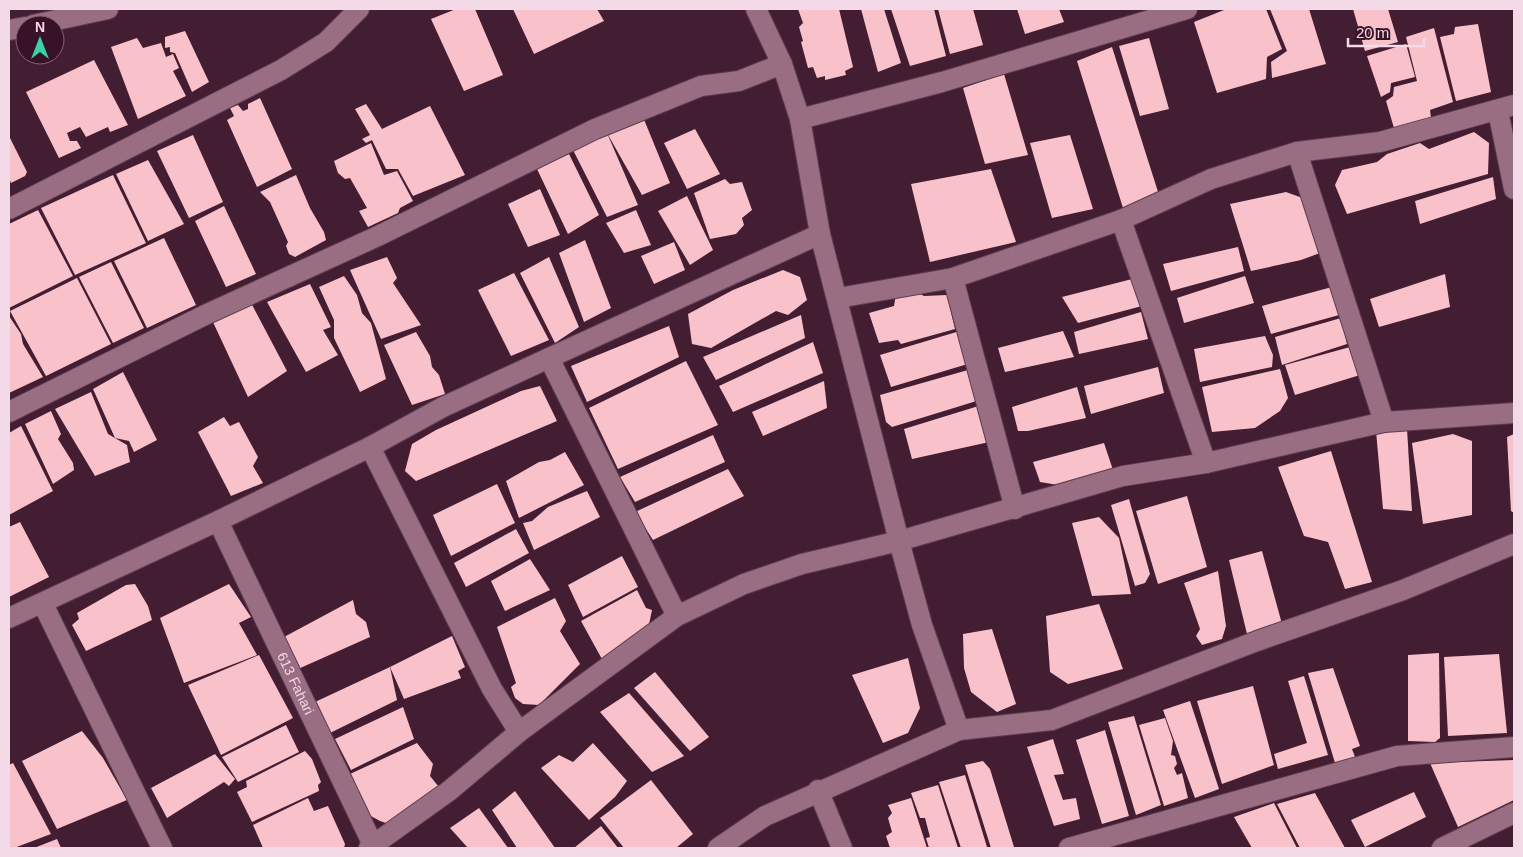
<svg xmlns="http://www.w3.org/2000/svg" width="1523" height="857" font-family="Arial,sans-serif">
  <style>
    .building { fill: #f9c2cb }
    .lines { fill: none; stroke-linecap: round; stroke-linejoin: round }
    .street-casing { stroke: #5c3c4e; stroke-width: 22 }
    .street { stroke: #996d82; stroke-width: 20 }
    .labels { text-anchor: middle; dominant-baseline: central; stroke-width: 5; stroke-linejoin: round; paint-order: stroke }
    .street-label { font-size: 14px; fill: #f4dae6; stroke: #381327 }
  </style>
  <rect width="100%" height="100%" fill="#431d31"/>
  <!-- building -->
  <g class="building">
    <path d="M 456,9 L 475,9 L 503,75 L 464,91 L 431,19 Z"/>
    <path d="M 513,9 L 597,9 L 604,21 L 534,54 Z"/>
    <path d="M 798,9 L 839,9 L 853,67 L 845,71 L 846,75 L 825,80 L 825,76 L 817,78 L 813,67 L 808,68 L 801,42 L 803,41 L 799,27 L 803,23 Z"/>
    <path d="M 861,9 L 884,9 L 901,63 L 878,72 Z"/>
    <path d="M 891,9 L 934,9 L 946,56 L 910,66 Z"/>
    <path d="M 938,9 L 973,9 L 983,45 L 950,54 Z"/>
    <path d="M 1017,9 L 1059,9 L 1064,22 L 1025,34 Z"/>
    <path d="M 1235,9 L 1266,9 L 1282,49 L 1267,57 L 1266,79 L 1217,93 L 1194,22 L 1224,10 Z"/>
    <path d="M 1270,9 L 1309,9 L 1326,64 L 1272,78 L 1271,62 L 1287,51 Z"/>
    <path d="M 1353,9 L 1388,9 L 1398,42 L 1365,51 Z"/>
    <path d="M 1478,24 L 1491,92 L 1456,101 L 1440,37 L 1454,34 L 1455,27 Z"/>
    <path d="M 1434,28 L 1453,102 L 1430,110 L 1431,118 L 1394,128 L 1386,101 L 1393,96 L 1394,87 L 1417,81 L 1406,37 Z"/>
    <path d="M 185,31 L 209,82 L 192,92 L 175,53 L 170,52 L 170,47 L 165,48 L 165,37 Z"/>
    <path d="M 137,38 L 143,48 L 161,43 L 166,57 L 173,54 L 179,68 L 173,71 L 186,96 L 138,119 L 111,47 Z"/>
    <path d="M 1149,38 L 1169,109 L 1140,116 L 1119,46 Z"/>
    <path d="M 1406,44 L 1415,77 L 1391,83 L 1390,92 L 1381,97 L 1367,56 Z"/>
    <path d="M 1112,47 L 1159,195 L 1123,208 L 1077,61 Z"/>
    <path d="M 94,60 L 128,125 L 110,132 L 108,127 L 86,137 L 80,127 L 67,133 L 70,141 L 77,141 L 81,148 L 59,158 L 26,92 Z"/>
    <path d="M 1004,74 L 1028,155 L 985,164 L 963,88 Z"/>
    <path d="M 260,98 L 292,169 L 257,187 L 227,120 L 234,116 L 230,108 L 238,105 L 243,111 L 248,109 L 248,104 Z"/>
    <path d="M 366,104 L 382,129 L 430,106 L 465,175 L 413,196 L 398,169 L 386,169 L 372,140 L 366,143 L 362,139 L 370,135 L 355,109 Z"/>
    <path d="M 643,117 L 670,183 L 642,195 L 607,133 L 638,205 L 607,217 L 573,150 L 607,133 Z"/>
    <path d="M 695,129 L 720,174 L 687,189 L 664,143 Z"/>
    <path d="M 1474,132 L 1489,143 L 1488,174 L 1347,214 L 1335,185 L 1342,170 L 1377,162 L 1387,154 L 1420,143 L 1429,149 Z"/>
    <path d="M 193,135 L 223,202 L 189,218 L 157,151 Z"/>
    <path d="M 1070,135 L 1093,209 L 1052,218 L 1030,143 Z"/>
    <path d="M 9,136 L 27,172 L 25,176 L 11,183 L 9,178 Z"/>
    <path d="M 371,143 L 384,175 L 397,171 L 413,201 L 400,208 L 398,213 L 368,227 L 359,211 L 367,208 L 350,178 L 345,179 L 338,173 L 334,161 Z"/>
    <path d="M 569,154 L 599,215 L 568,234 L 537,169 Z"/>
    <path d="M 148,160 L 184,224 L 148,241 L 116,174 Z"/>
    <path d="M 991,169 L 1016,242 L 930,262 L 911,184 Z"/>
    <path d="M 113,175 L 146,243 L 75,275 L 41,208 Z"/>
    <path d="M 296,175 L 310,208 L 324,232 L 326,240 L 295,257 L 289,254 L 286,246 L 288,242 L 270,202 L 260,192 Z"/>
    <path d="M 1493,177 L 1496,199 L 1420,224 L 1415,201 Z"/>
    <path d="M 725,179 L 730,184 L 742,182 L 752,210 L 742,218 L 744,225 L 736,234 L 710,239 L 694,193 Z"/>
    <path d="M 540,189 L 560,235 L 528,247 L 508,204 Z"/>
    <path d="M 1286,192 L 1308,200 L 1320,253 L 1301,260 L 1251,271 L 1230,204 Z"/>
    <path d="M 687,196 L 713,250 L 690,265 L 658,211 Z"/>
    <path d="M 224,206 L 256,274 L 226,287 L 195,221 Z"/>
    <path d="M 38,210 L 73,276 L 9,308 L 9,224 Z"/>
    <path d="M 636,210 L 651,245 L 624,253 L 606,223 Z"/>
    <path d="M 164,238 L 196,305 L 147,328 L 114,261 Z"/>
    <path d="M 585,240 L 611,308 L 584,322 L 559,253 Z"/>
    <path d="M 674,242 L 685,270 L 654,284 L 641,256 Z"/>
    <path d="M 1238,247 L 1244,271 L 1171,291 L 1163,264 Z"/>
    <path d="M 387,257 L 397,278 L 393,283 L 421,325 L 381,339 L 350,270 Z"/>
    <path d="M 549,257 L 579,327 L 555,343 L 520,273 Z"/>
    <path d="M 111,262 L 144,328 L 113,343 L 79,277 Z"/>
    <path d="M 783,270 L 800,277 L 807,300 L 788,315 L 776,311 L 711,348 L 692,344 L 688,314 L 733,290 Z"/>
    <path d="M 514,273 L 549,340 L 511,356 L 478,290 Z"/>
    <path d="M 1445,274 L 1450,307 L 1379,327 L 1370,299 Z"/>
    <path d="M 344,276 L 357,295 L 362,313 L 371,323 L 386,379 L 360,392 L 334,338 L 334,320 L 319,287 Z"/>
    <path d="M 1245,276 L 1254,303 L 1184,323 L 1177,298 Z"/>
    <path d="M 77,278 L 111,344 L 46,376 L 10,311 Z"/>
    <path d="M 1136,278 L 1142,306 L 1078,323 L 1062,297 Z"/>
    <path d="M 310,284 L 331,327 L 323,330 L 338,355 L 306,372 L 267,302 Z"/>
    <path d="M 1332,287 L 1339,315 L 1271,334 L 1262,306 Z"/>
    <path d="M 914,291 L 924,296 L 947,295 L 955,329 L 901,344 L 898,340 L 879,343 L 869,313 L 894,306 L 896,294 Z"/>
    <path d="M 249,299 L 287,371 L 248,397 L 212,320 Z"/>
    <path d="M 1141,312 L 1148,339 L 1079,354 L 1074,332 Z"/>
    <path d="M 801,315 L 805,338 L 716,380 L 703,357 Z"/>
    <path d="M 9,316 L 21,334 L 23,344 L 43,377 L 9,393 Z"/>
    <path d="M 1341,318 L 1347,344 L 1282,365 L 1275,337 Z"/>
    <path d="M 669,326 L 679,357 L 587,402 L 571,366 Z"/>
    <path d="M 963,330 L 971,363 L 891,387 L 880,355 Z"/>
    <path d="M 1063,331 L 1074,357 L 1005,372 L 998,348 Z"/>
    <path d="M 416,332 L 430,356 L 432,367 L 439,375 L 445,394 L 412,405 L 384,345 Z"/>
    <path d="M 1265,336 L 1273,355 L 1272,367 L 1200,382 L 1194,349 Z"/>
    <path d="M 813,342 L 823,373 L 733,412 L 719,386 Z"/>
    <path d="M 1350,347 L 1360,375 L 1295,395 L 1285,365 Z"/>
    <path d="M 686,361 L 718,425 L 618,469 L 589,408 Z"/>
    <path d="M 1158,367 L 1164,393 L 1091,414 L 1084,386 Z"/>
    <path d="M 975,368 L 983,399 L 892,427 L 886,422 L 880,395 Z"/>
    <path d="M 1280,369 L 1288,398 L 1280,411 L 1255,428 L 1212,432 L 1202,387 Z"/>
    <path d="M 123,372 L 157,440 L 134,452 L 129,441 L 115,438 L 93,389 Z"/>
    <path d="M 824,381 L 827,408 L 763,436 L 752,412 Z"/>
    <path d="M 540,386 L 557,421 L 416,481 L 405,471 L 412,444 L 436,430 L 521,391 Z"/>
    <path d="M 1077,387 L 1086,418 L 1028,431 L 1018,431 L 1012,407 Z"/>
    <path d="M 91,392 L 108,434 L 127,445 L 130,462 L 95,476 L 55,409 Z"/>
    <path d="M 985,404 L 994,441 L 912,459 L 904,429 Z"/>
    <path d="M 51,411 L 61,434 L 58,439 L 73,463 L 74,470 L 53,484 L 25,424 Z"/>
    <path d="M 224,417 L 230,426 L 239,422 L 258,457 L 253,466 L 263,483 L 231,496 L 198,432 Z"/>
    <path d="M 21,426 L 53,491 L 9,515 L 9,433 Z"/>
    <path d="M 1407,429 L 1412,511 L 1383,509 L 1376,431 Z"/>
    <path d="M 1453,434 L 1472,441 L 1472,515 L 1423,524 L 1412,443 Z"/>
    <path d="M 1514,434 L 1514,513 L 1511,511 L 1507,437 Z"/>
    <path d="M 713,435 L 725,462 L 635,502 L 620,477 Z"/>
    <path d="M 1104,443 L 1113,470 L 1058,485 L 1040,482 L 1033,462 Z"/>
    <path d="M 1331,451 L 1372,582 L 1345,589 L 1328,542 L 1304,536 L 1278,467 Z"/>
    <path d="M 565,452 L 584,485 L 519,518 L 506,481 L 539,462 L 550,460 Z"/>
    <path d="M 728,469 L 744,496 L 653,540 L 635,512 Z"/>
    <path d="M 497,484 L 515,523 L 451,556 L 433,515 Z"/>
    <path d="M 587,491 L 600,517 L 534,550 L 523,523 L 532,521 L 548,507 Z"/>
    <path d="M 1187,496 L 1207,567 L 1158,584 L 1136,511 Z"/>
    <path d="M 1129,499 L 1150,574 L 1145,583 L 1135,586 L 1111,505 Z"/>
    <path d="M 1099,517 L 1119,538 L 1131,594 L 1092,596 L 1072,523 Z"/>
    <path d="M 20,522 L 49,577 L 9,597 L 9,527 Z"/>
    <path d="M 516,529 L 529,553 L 466,587 L 454,563 Z"/>
    <path d="M 1262,551 L 1282,624 L 1247,634 L 1229,560 Z"/>
    <path d="M 622,556 L 638,587 L 583,617 L 568,585 Z"/>
    <path d="M 530,559 L 550,590 L 505,611 L 491,581 Z"/>
    <path d="M 1218,571 L 1226,626 L 1222,639 L 1202,645 L 1196,636 L 1200,629 L 1184,583 Z"/>
    <path d="M 135,584 L 148,606 L 152,620 L 86,651 L 72,625 L 79,619 L 77,613 L 126,585 Z"/>
    <path d="M 229,584 L 251,617 L 239,623 L 257,655 L 184,683 L 160,618 Z"/>
    <path d="M 637,590 L 646,608 L 652,610 L 647,634 L 603,661 L 581,621 Z"/>
    <path d="M 555,598 L 566,621 L 560,631 L 580,664 L 539,705 L 523,704 L 515,698 L 511,687 L 516,683 L 497,627 Z"/>
    <path d="M 353,600 L 356,614 L 366,622 L 370,637 L 298,669 L 284,637 Z"/>
    <path d="M 1099,604 L 1123,669 L 1068,684 L 1050,672 L 1046,616 Z"/>
    <path d="M 992,629 L 1016,704 L 997,712 L 971,692 L 964,668 L 963,634 Z"/>
    <path d="M 452,636 L 465,667 L 458,671 L 461,678 L 404,699 L 390,667 Z"/>
    <path d="M 1439,653 L 1440,738 L 1435,742 L 1408,741 L 1408,655 Z"/>
    <path d="M 1499,654 L 1507,733 L 1448,736 L 1444,657 Z"/>
    <path d="M 259,655 L 293,718 L 221,755 L 188,685 Z"/>
    <path d="M 908,658 L 920,708 L 908,733 L 883,743 L 852,675 Z"/>
    <path d="M 390,667 L 397,700 L 330,733 L 315,702 Z"/>
    <path d="M 1333,668 L 1360,746 L 1352,749 L 1355,757 L 1335,763 L 1308,673 Z"/>
    <path d="M 655,672 L 709,737 L 690,751 L 634,688 Z"/>
    <path d="M 1304,676 L 1328,755 L 1278,769 L 1274,754 L 1307,743 L 1288,681 Z"/>
    <path d="M 1253,686 L 1274,765 L 1222,784 L 1197,701 Z"/>
    <path d="M 629,693 L 684,756 L 652,772 L 600,712 Z"/>
    <path d="M 1190,701 L 1219,789 L 1195,798 L 1163,710 Z"/>
    <path d="M 403,707 L 414,739 L 351,770 L 335,739 Z"/>
    <path d="M 1134,716 L 1161,805 L 1136,815 L 1108,722 Z"/>
    <path d="M 1165,718 L 1173,741 L 1171,755 L 1175,756 L 1177,764 L 1174,768 L 1177,775 L 1182,773 L 1188,798 L 1164,806 L 1139,725 Z"/>
    <path d="M 286,725 L 299,752 L 238,782 L 222,757 Z"/>
    <path d="M 1105,730 L 1129,816 L 1102,824 L 1076,740 Z"/>
    <path d="M 82,731 L 103,758 L 127,800 L 57,829 L 22,761 Z"/>
    <path d="M 1053,739 L 1064,774 L 1054,775 L 1063,800 L 1076,798 L 1080,819 L 1054,826 L 1027,747 Z"/>
    <path d="M 417,743 L 433,764 L 430,776 L 443,792 L 392,825 L 380,821 L 367,814 L 350,774 Z"/>
    <path d="M 593,743 L 627,781 L 615,797 L 589,820 L 541,768 L 559,755 L 573,762 Z"/>
    <path d="M 305,751 L 312,759 L 321,782 L 318,785 L 319,791 L 252,822 L 237,792 L 247,787 L 246,781 Z"/>
    <path d="M 215,754 L 235,779 L 229,786 L 224,782 L 167,818 L 151,788 Z"/>
    <path d="M 1514,760 L 1514,800 L 1458,827 L 1430,763 Z"/>
    <path d="M 983,761 L 990,769 L 1014,847 L 1011,848 L 991,848 L 968,775 L 965,765 Z"/>
    <path d="M 13,763 L 51,834 L 14,848 L 9,848 L 9,765 Z"/>
    <path d="M 965,775 L 987,847 L 983,848 L 961,848 L 939,782 Z"/>
    <path d="M 651,780 L 693,834 L 676,848 L 624,848 L 600,818 Z"/>
    <path d="M 938,785 L 958,848 L 929,848 L 926,838 L 930,837 L 925,818 L 920,818 L 911,793 Z"/>
    <path d="M 515,791 L 555,848 L 517,848 L 492,810 Z"/>
    <path d="M 1414,792 L 1426,817 L 1365,847 L 1351,820 Z"/>
    <path d="M 1315,793 L 1345,848 L 1300,848 L 1277,804 Z"/>
    <path d="M 308,798 L 314,811 L 328,806 L 345,844 L 344,848 L 263,848 L 253,825 Z"/>
    <path d="M 911,798 L 927,848 L 890,848 L 886,836 L 892,832 L 888,818 L 892,813 L 888,805 Z"/>
    <path d="M 1274,803 L 1297,848 L 1252,848 L 1234,817 Z"/>
    <path d="M 479,808 L 508,848 L 468,848 L 450,828 Z"/>
    <path d="M 601,826 L 618,848 L 574,848 Z"/>
    <path d="M 57,839 L 61,848 L 34,848 Z"/>
  </g>
  <g class="lines">
    <!-- street casing -->
    <g class="street-casing">
      <g id="street">
        <path d="M 756,9 L 782,64 L 800,119 L 820,234 L 899,541 L 922,625 L 959,730"/>
        <path d="M 33,25 L 108,9"/>
        <path d="M 9,30 L 25,27"/>
        <path d="M 1498,111 L 1514,189"/>
        <path d="M 800,119 L 942,82 L 1187,9"/>
        <path d="M 1297,152 L 1384,422"/>
        <path d="M 9,209 L 281,70 L 326,42 L 359,9"/>
        <path d="M 1121,220 L 1206,463"/>
        <path d="M 953,278 L 1015,509"/>
        <path d="M 838,298 L 953,278 L 1121,220 L 1211,179 L 1297,152 L 1380,142 L 1514,105"/>
        <path d="M 549,358 L 820,234"/>
        <path d="M 9,412 L 207,314 L 378,236 L 595,129 L 701,86 L 739,81 L 782,64"/>
        <path d="M 370,447 L 492,689 L 519,732"/>
        <path id="s1" d="M 218,521 L 373,845"/>
        <path d="M 43,604 L 162,848"/>
        <path d="M 9,618 L 218,521 L 370,447 L 443,407 L 549,358 L 677,616"/>
        <path d="M 818,790 L 842,848"/>
        <path d="M 369,848 L 449,791 L 519,732 L 677,616 L 744,584 L 802,564 L 899,541 L 1123,476 L 1206,463 L 1384,422 L 1514,413"/>
        <path d="M 718,848 L 765,816 L 959,730 L 1052,720 L 1257,641 L 1403,590 L 1514,544"/>
        <path d="M 1069,848 L 1397,756 L 1514,747"/>
        <path d="M 1442,848 L 1514,813"/>
      </g>
    </g>
    <!-- street -->
    <use href="#street" class="street"/>
  </g>
  <g class="labels">
    <!-- street labels -->
    <g class="street-label">
      <text stroke="none"><textPath href="#s1" startOffset="180">613 Fahari</textPath></text>
    </g>
  </g>
  <!-- border -->
  <rect width="1523" height="857" fill="none" stroke="#f4dae6" stroke-width="20"/>
  <!-- north arrow -->
  <g transform="translate(40 40)"><circle r="24" fill="#381327" stroke="#836373"/>
  <path d="M0-4L9 19L0 12L-9 19Z" fill="#37d4a6"/>
  <text y="-8" font-size="14" font-weight="bold" text-anchor="middle" fill="#f4dae6">N</text>
  </g>
  <!-- scale -->
  <path d="M1348 38v8h76v-8" fill="none" stroke="#f4dae6" stroke-width="2.5"/>
  <text x="1356" y="38" font-size="15" fill="#f4dae6" stroke="#381327" stroke-width="4" paint-order="stroke">20 m</text>
</svg>
